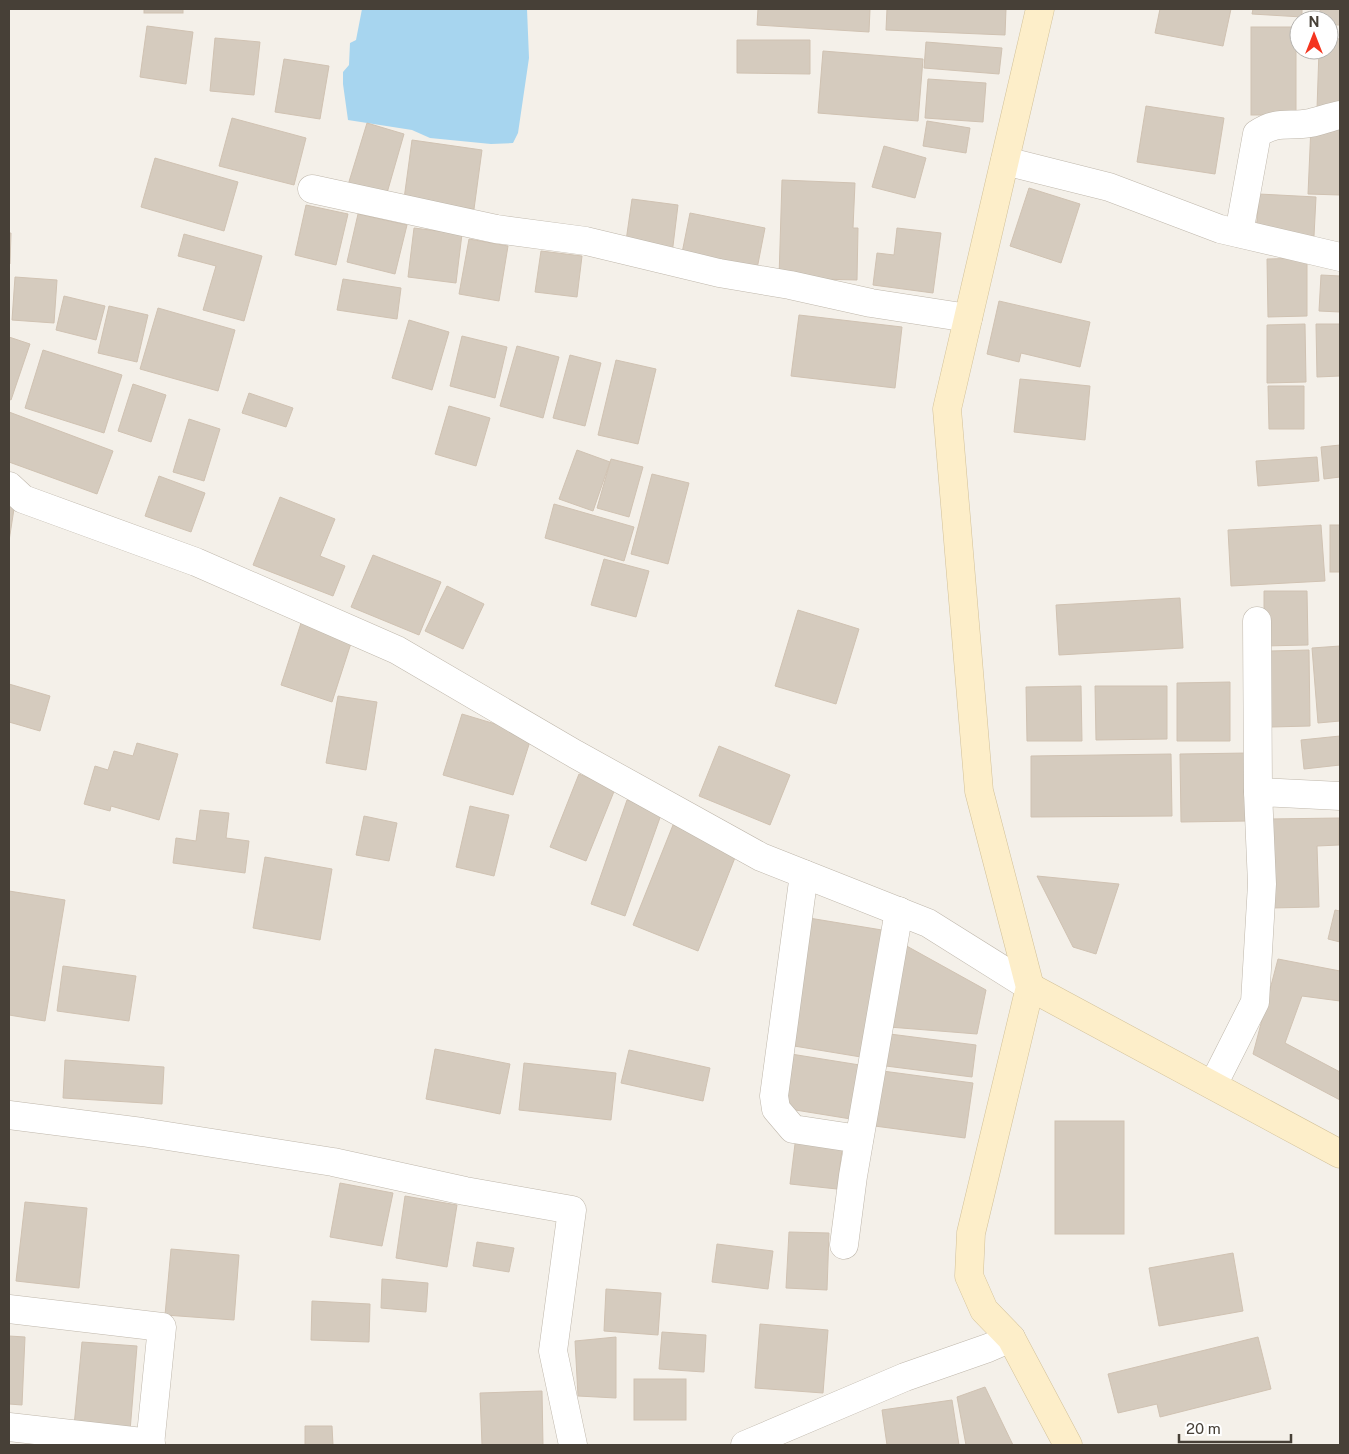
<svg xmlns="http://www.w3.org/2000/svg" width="1349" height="1454" font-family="'Public Sans',sans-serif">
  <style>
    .water { fill: #a7d5ef }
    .building { fill: #d5cbbe; stroke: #d0c2b2 }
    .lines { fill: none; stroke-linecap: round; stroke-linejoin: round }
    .minor-casing { stroke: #bfb7ab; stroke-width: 29 }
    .secondary-casing { stroke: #d2c199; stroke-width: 29 }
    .minor { stroke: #fff; stroke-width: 28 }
    .secondary { stroke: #fdeec9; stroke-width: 28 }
  </style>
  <rect width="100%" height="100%" fill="#f4f0e9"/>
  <!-- water -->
  <path class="water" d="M 362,9 L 527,9 L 529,58 L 518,133 L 513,143 L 491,144 L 430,138 L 412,130 L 348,120 L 343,84 L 343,72 L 349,65 L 350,43 L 356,40 Z"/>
  <!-- building -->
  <g class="building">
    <rect x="144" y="9" width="39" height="4"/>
    <path d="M 758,9 L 870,9 L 869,32 L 757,25 Z"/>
    <path d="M 887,9 L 1006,9 L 1005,35 L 886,30 Z"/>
    <path d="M 1160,9 L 1231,9 L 1223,46 L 1155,33 Z"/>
    <path d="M 1253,9 L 1302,9 L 1302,17 L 1252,14 Z"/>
    <path d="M 1320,9 L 1340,9 L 1340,25 L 1329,25 L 1329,20 L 1320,20 Z"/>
    <path d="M 147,26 L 193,32 L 186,84 L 140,77 Z"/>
    <rect x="1251" y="27" width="45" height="88"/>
    <path d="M 215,38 L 260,42 L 254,95 L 210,91 Z"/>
    <path d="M 1329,38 L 1340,39 L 1340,110 L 1317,109 L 1319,50 L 1329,50 Z"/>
    <path d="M 737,40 L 810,40 L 810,74 L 737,73 Z"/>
    <path d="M 926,42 L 1002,48 L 999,74 L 924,68 Z"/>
    <path d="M 823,51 L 923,59 L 918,121 L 818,113 Z"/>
    <path d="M 284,59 L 329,66 L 320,119 L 275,112 Z"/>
    <path d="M 928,79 L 986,83 L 983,122 L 925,118 Z"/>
    <path d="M 1146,106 L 1224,118 L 1215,174 L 1137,162 Z"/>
    <path d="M 232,118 L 306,138 L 294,185 L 219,166 Z"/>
    <path d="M 927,121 L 970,128 L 966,153 L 923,146 Z"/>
    <path d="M 367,123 L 404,134 L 387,193 L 348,185 Z"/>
    <path d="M 1311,126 L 1340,128 L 1340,195 L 1308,194 Z"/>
    <path d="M 412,140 L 482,150 L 474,209 L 404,199 Z"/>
    <path d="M 884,146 L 926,158 L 915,198 L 872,187 Z"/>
    <path d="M 155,158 L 238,182 L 224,231 L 141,207 Z"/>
    <path d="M 782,180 L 855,183 L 853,228 L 858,228 L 857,280 L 779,278 Z"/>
    <path d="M 1029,188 L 1080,204 L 1061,263 L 1010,246 Z"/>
    <path d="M 1259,194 L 1316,197 L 1314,236 L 1256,233 Z"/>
    <path d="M 632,199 L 678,205 L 672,254 L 625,248 Z"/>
    <path d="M 306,205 L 348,214 L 336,265 L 295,255 Z"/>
    <path d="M 690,213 L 765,228 L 756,274 L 681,258 Z"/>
    <path d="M 358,214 L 407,225 L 395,274 L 347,262 Z"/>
    <path d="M 414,228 L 462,234 L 456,283 L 408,277 Z"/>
    <path d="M 897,228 L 941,233 L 933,293 L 873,285 L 877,253 L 894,255 Z"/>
    <path d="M 9,233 L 11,233 L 10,264 L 9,264 Z"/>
    <path d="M 184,234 L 262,256 L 244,321 L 203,310 L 216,266 L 178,256 Z"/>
    <path d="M 469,239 L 508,246 L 499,301 L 459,294 Z"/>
    <path d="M 541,251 L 582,256 L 577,297 L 535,292 Z"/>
    <path d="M 1307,258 L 1307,316 L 1268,317 L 1267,259 Z"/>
    <path d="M 1321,275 L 1340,276 L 1340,312 L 1319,311 Z"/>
    <path d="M 15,277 L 57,280 L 54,323 L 12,320 Z"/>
    <path d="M 343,279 L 401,288 L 397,319 L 337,310 Z"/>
    <path d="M 64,296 L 105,306 L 96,340 L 56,330 Z"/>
    <path d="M 999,301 L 1090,322 L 1080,367 L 1021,353 L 1019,362 L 987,354 Z"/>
    <path d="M 109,306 L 148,315 L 137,362 L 98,353 Z"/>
    <path d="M 158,308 L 235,330 L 218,391 L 140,369 Z"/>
    <path d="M 799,315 L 902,327 L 895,388 L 791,376 Z"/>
    <path d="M 409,320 L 449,332 L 432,390 L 392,378 Z"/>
    <path d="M 1305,324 L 1306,382 L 1267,383 L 1267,325 Z"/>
    <path d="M 1316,324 L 1340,324 L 1340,376 L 1317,377 Z"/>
    <path d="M 462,336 L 507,347 L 495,398 L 450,386 Z"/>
    <path d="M 9,337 L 30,344 L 11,400 L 9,399 Z"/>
    <path d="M 517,346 L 559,357 L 543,418 L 500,406 Z"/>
    <path d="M 43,350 L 122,375 L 104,433 L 25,408 Z"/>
    <path d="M 570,355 L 601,363 L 585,426 L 553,418 Z"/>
    <path d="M 616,360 L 656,369 L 638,444 L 598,435 Z"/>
    <path d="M 1020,379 L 1090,386 L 1085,440 L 1014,432 Z"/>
    <path d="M 133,384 L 166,395 L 151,442 L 118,431 Z"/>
    <path d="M 1268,386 L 1304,386 L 1304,429 L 1269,429 Z"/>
    <path d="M 249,393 L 293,408 L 286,427 L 242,413 Z"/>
    <path d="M 449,406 L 490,418 L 476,466 L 435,454 Z"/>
    <path d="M 9,412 L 113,451 L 97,494 L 9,462 Z"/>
    <path d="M 189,419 L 220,429 L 204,481 L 173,472 Z"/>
    <path d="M 1340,445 L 1340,477 L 1324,479 L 1321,447 Z"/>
    <path d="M 577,450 L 610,462 L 593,511 L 559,499 Z"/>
    <path d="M 1317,457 L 1319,481 L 1258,486 L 1256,461 Z"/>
    <path d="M 611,459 L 643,467 L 629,517 L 597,508 Z"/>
    <path d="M 652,474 L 689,483 L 668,564 L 631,554 Z"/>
    <path d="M 159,476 L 205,493 L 191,532 L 145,516 Z"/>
    <path d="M 9,495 L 16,496 L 9,541 Z"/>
    <path d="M 280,497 L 335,519 L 320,556 L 345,566 L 333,596 L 253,565 Z"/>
    <path d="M 554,504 L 634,527 L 624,561 L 545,538 Z"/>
    <path d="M 1321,525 L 1325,581 L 1231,586 L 1228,530 Z"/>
    <rect x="1330" y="525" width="10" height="47"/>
    <path d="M 373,555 L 441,582 L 419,635 L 351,607 Z"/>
    <path d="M 604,559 L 649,571 L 636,617 L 591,605 Z"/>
    <path d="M 447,586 L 484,604 L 463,649 L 425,631 Z"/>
    <path d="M 1264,591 L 1307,591 L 1308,645 L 1264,646 Z"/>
    <path d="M 1180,598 L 1183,648 L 1059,655 L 1056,605 Z"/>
    <path d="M 798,610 L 859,629 L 836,704 L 775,686 Z"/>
    <path d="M 302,620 L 353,637 L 332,702 L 281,685 Z"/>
    <path d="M 1340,646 L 1340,721 L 1318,723 L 1312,648 Z"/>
    <path d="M 1309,650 L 1310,726 L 1271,727 L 1270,651 Z"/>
    <path d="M 1230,682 L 1230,741 L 1177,741 L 1177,683 Z"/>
    <path d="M 9,684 L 50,696 L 40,731 L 9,722 Z"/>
    <path d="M 1081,686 L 1082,741 L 1027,741 L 1026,687 Z"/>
    <path d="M 1095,686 L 1167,686 L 1167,739 L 1096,740 Z"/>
    <path d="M 338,696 L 377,702 L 366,770 L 326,763 Z"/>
    <path d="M 462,714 L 532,735 L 513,795 L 443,775 Z"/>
    <path d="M 1340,736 L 1340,765 L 1304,769 L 1301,740 Z"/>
    <path d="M 137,743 L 178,754 L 159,820 L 111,806 L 110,811 L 84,804 L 95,766 L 108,770 L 114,751 L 133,756 Z"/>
    <path d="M 719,746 L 790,775 L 770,825 L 699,796 Z"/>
    <path d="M 1248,753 L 1248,821 L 1181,822 L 1180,754 Z"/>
    <path d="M 1171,754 L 1172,816 L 1031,817 L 1031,756 Z"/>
    <path d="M 579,774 L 615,789 L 586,861 L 550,847 Z"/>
    <path d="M 627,800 L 662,812 L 625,916 L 591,904 Z"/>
    <path d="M 470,806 L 509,815 L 494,876 L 456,867 Z"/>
    <path d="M 200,810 L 229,813 L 226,838 L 249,841 L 245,873 L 173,863 L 176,838 L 196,841 Z"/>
    <path d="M 364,816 L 397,823 L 389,861 L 356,855 Z"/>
    <path d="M 1339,818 L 1339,845 L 1317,846 L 1319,907 L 1270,908 L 1269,819 Z"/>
    <path d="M 673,825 L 738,850 L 698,951 L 633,925 Z"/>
    <path d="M 265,857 L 332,869 L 320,940 L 253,928 Z"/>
    <path d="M 1037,876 L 1119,884 L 1096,954 L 1073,947 Z"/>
    <path d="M 9,891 L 65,900 L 45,1021 L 9,1015 Z"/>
    <path d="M 1335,910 L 1340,911 L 1340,942 L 1328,939 Z"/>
    <path d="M 809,918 L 888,931 L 867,1058 L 788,1045 Z"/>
    <path d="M 903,944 L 986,990 L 977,1034 L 889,1027 Z"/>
    <path d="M 1278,959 L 1340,971 L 1340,1001 L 1302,996 L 1285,1043 L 1340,1072 L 1340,1100 L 1253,1054 Z"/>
    <path d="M 63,966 L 136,976 L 129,1021 L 57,1011 Z"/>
    <path d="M 882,1033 L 976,1045 L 972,1077 L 878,1065 Z"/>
    <path d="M 435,1049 L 510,1064 L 500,1114 L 426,1099 Z"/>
    <path d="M 629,1050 L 710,1068 L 703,1101 L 621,1083 Z"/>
    <path d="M 791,1054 L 866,1066 L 857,1120 L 783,1108 Z"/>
    <path d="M 65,1060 L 164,1067 L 162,1104 L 63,1098 Z"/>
    <path d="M 524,1063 L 616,1073 L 611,1120 L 519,1110 Z"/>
    <path d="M 875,1070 L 973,1083 L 965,1138 L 867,1125 Z"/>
    <rect x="1055" y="1121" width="69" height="113"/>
    <path d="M 796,1136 L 843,1142 L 837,1189 L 790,1184 Z"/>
    <path d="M 340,1183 L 393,1193 L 382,1246 L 330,1237 Z"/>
    <path d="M 405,1196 L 457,1205 L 447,1267 L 396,1258 Z"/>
    <path d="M 25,1202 L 87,1208 L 79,1288 L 16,1281 Z"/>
    <path d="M 789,1232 L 829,1233 L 827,1290 L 786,1288 Z"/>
    <path d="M 477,1242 L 514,1248 L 509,1272 L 473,1266 Z"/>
    <path d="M 717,1244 L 773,1251 L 768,1289 L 712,1282 Z"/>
    <path d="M 171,1249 L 239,1255 L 234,1320 L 165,1315 Z"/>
    <path d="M 1233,1253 L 1243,1311 L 1159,1326 L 1149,1268 Z"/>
    <path d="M 382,1279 L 428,1283 L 426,1312 L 381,1308 Z"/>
    <path d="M 606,1289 L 661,1293 L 658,1335 L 604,1331 Z"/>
    <path d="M 312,1301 L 370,1304 L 369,1342 L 311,1340 Z"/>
    <path d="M 760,1324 L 828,1330 L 823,1393 L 755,1388 Z"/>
    <path d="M 662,1332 L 706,1335 L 704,1372 L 659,1369 Z"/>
    <path d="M 9,1336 L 25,1337 L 22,1405 L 9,1404 Z"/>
    <path d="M 616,1337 L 616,1398 L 578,1396 L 575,1341 Z"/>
    <path d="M 1258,1337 L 1271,1389 L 1160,1417 L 1157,1404 L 1118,1413 L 1108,1374 Z"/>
    <path d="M 82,1342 L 137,1346 L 130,1431 L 74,1426 Z"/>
    <rect x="634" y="1379" width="52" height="41"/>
    <path d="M 985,1387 L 1013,1445 L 966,1445 L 957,1397 Z"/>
    <path d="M 542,1391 L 543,1445 L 482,1445 L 480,1393 Z"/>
    <path d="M 952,1400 L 959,1445 L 887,1445 L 882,1410 Z"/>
    <path d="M 305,1426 L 332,1426 L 333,1445 L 305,1445 Z"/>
  </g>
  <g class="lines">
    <!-- minor casing -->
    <g class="minor-casing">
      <g id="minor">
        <path d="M 1005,161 L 1109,187 L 1220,229 L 1340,257"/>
        <path d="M 312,189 L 496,229 L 586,241 L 719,273 L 790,285 L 871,303 L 968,318"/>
        <path d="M 1239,233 L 1257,134 C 1277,120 1289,127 1310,123 C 1320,121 1330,117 1340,115"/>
        <path d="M 9,486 L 23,499 L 196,562 L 397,650 L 575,754 L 761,857 L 928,923 L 1030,987"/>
        <path d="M 1257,621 L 1258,792"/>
        <path d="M 804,874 L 774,1096 L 776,1109 L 793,1129 L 859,1139"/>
        <path d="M 1213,1085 L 1255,1002 L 1262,884 L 1258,792 L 1340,796"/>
        <path d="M 9,1115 L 142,1132 L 333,1162 L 465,1191 L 572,1210 L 553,1351 L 573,1445"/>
        <path d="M 844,1245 L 853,1176 L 899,911"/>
        <path d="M 9,1309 L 162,1327 L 150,1445"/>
        <path d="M 9,1427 L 151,1443"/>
        <path d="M 745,1445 L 905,1377 L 988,1348 L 1011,1338"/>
      </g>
    </g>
    <!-- secondary casing -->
    <g class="secondary-casing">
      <g id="secondary">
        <path d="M 1040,9 L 947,409 L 979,791 L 1030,987 L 971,1233 L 969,1276 L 984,1310 L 1011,1338 L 1068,1445"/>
        <path d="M 1030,987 L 1340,1154"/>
      </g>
    </g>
    <!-- minor -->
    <use href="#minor" class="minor"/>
    <!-- secondary -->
    <use href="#secondary" class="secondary"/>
  </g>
  <!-- border -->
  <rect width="1349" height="1454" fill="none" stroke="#474037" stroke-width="20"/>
  <!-- north arrow -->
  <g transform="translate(1314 35)"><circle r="24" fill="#ffffff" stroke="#b5b3af"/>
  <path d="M0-4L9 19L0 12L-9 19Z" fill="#f4351f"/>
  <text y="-8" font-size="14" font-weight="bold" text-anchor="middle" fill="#474037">N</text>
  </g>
  <!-- scale -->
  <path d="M1179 1434v8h112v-8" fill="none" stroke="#474037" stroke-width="2.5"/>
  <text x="1186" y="1434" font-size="15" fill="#474037" stroke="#ffffff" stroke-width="4" paint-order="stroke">20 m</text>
</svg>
